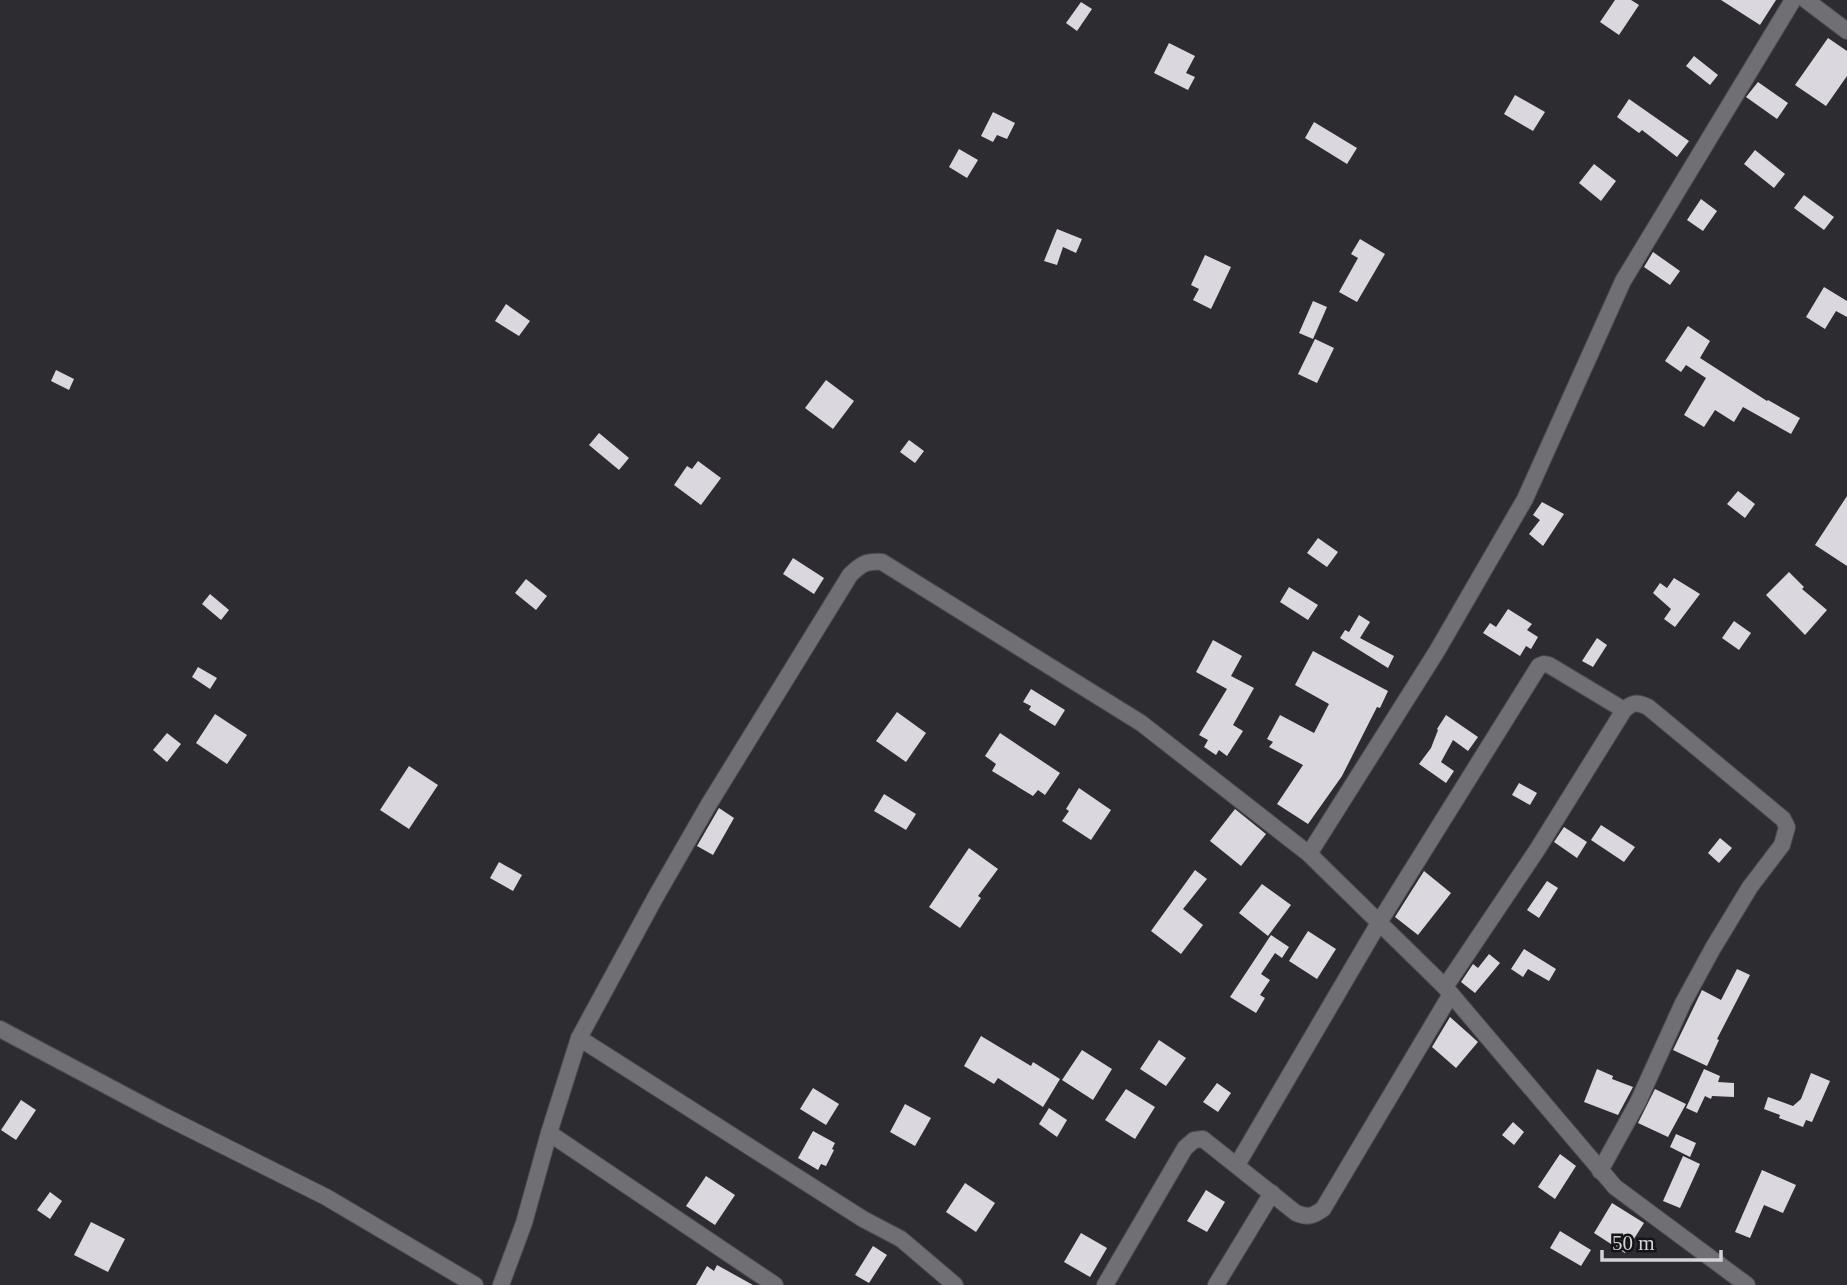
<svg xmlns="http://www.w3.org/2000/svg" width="1847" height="1285" font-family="Georgia,serif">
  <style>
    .building { fill: #dad8de }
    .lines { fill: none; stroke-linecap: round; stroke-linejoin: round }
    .street-casing { stroke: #4b4a4d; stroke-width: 18 }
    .street { stroke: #706f74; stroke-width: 16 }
  </style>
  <rect width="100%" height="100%" fill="#2d2c30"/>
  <!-- building -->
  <g class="building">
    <path d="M 1615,0 L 1631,0 L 1639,5 L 1619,35 L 1600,22 Z"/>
    <path d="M 1721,0 L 1776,0 L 1760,25 Z"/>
    <path d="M 1081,2 L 1092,9 L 1077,31 L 1066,23 Z"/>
    <path d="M 1828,38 L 1847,51 L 1847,76 L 1826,106 L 1795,85 Z"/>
    <path d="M 1169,43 L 1195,56 L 1186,73 L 1195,77 L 1188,90 L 1154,73 Z"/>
    <path d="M 1694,56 L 1718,75 L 1710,85 L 1686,66 Z"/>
    <path d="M 1758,82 L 1788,103 L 1777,119 L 1746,97 Z"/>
    <path d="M 1515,95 L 1545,112 L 1533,131 L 1504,114 Z"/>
    <path d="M 1629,99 L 1689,141 L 1677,157 L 1642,130 L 1639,133 L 1617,117 Z"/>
    <path d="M 993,112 L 1015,123 L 1007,139 L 997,135 L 993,142 L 981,136 Z"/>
    <path d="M 1314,122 L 1357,148 L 1347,164 L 1305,138 Z"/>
    <path d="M 959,149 L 978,160 L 967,178 L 949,167 Z"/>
    <path d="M 1755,150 L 1785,174 L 1774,188 L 1744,164 Z"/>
    <path d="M 1594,164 L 1616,181 L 1601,201 L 1579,183 Z"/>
    <path d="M 1804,195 L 1834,217 L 1824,230 L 1794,208 Z"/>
    <path d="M 1701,199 L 1717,211 L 1703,231 L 1687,220 Z"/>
    <path d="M 1057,229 L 1082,239 L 1076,253 L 1063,247 L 1057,265 L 1044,261 Z"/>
    <path d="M 1360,239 L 1385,254 L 1357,302 L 1339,292 L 1358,258 L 1351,254 Z"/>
    <path d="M 1653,252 L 1680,271 L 1670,285 L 1644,267 Z"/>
    <path d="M 1205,255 L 1231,267 L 1211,309 L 1193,300 L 1199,289 L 1191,285 Z"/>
    <path d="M 1824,287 L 1847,301 L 1847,317 L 1836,311 L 1825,329 L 1806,317 Z"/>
    <path d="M 1313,301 L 1327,307 L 1313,339 L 1299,333 Z"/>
    <path d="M 506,304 L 530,321 L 519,336 L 495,321 Z"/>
    <path d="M 1688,326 L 1710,341 L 1700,358 L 1767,401 L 1768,400 L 1800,418 L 1791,434 L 1743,407 L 1734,422 L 1715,410 L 1704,427 L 1684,415 L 1706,378 L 1686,365 L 1681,372 L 1665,361 Z"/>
    <path d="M 1315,339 L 1334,348 L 1317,383 L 1298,374 Z"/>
    <path d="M 56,370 L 74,379 L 69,390 L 51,381 Z"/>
    <path d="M 826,380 L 854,401 L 833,429 L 805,408 Z"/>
    <path d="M 599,433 L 629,458 L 619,470 L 589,445 Z"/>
    <path d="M 909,440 L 924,451 L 915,463 L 900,452 Z"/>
    <path d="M 698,461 L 721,478 L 701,505 L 674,485 L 687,466 L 692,469 Z"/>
    <path d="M 1738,491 L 1755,504 L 1745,518 L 1727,504 Z"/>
    <path d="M 1847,496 L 1847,566 L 1815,545 Z"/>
    <path d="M 1542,502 L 1564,514 L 1543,546 L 1529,534 L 1540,520 L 1533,515 Z"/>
    <path d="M 1318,538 L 1338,552 L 1327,567 L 1307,553 Z"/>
    <path d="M 793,558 L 824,578 L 814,594 L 783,574 Z"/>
    <path d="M 1789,572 L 1804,587 L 1802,589 L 1827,610 L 1805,635 L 1766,595 Z"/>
    <path d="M 1674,578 L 1700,594 L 1675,627 L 1664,619 L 1671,609 L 1653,593 L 1660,583 L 1667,588 Z"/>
    <path d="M 526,579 L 547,596 L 536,610 L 515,593 Z"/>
    <path d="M 1289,587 L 1318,605 L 1308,620 L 1280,602 Z"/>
    <path d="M 210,594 L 229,610 L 221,620 L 202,604 Z"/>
    <path d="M 1508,609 L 1532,624 L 1527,630 L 1538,637 L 1531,649 L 1526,646 L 1520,656 L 1483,633 L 1490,623 L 1496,627 Z"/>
    <path d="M 1359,615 L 1370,622 L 1360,638 L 1394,656 L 1388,668 L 1340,638 L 1345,630 L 1349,632 Z"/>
    <path d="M 1734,621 L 1751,633 L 1739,650 L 1722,638 Z"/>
    <path d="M 1597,638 L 1607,645 L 1593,667 L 1582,661 Z"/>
    <path d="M 1213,640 L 1242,656 L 1231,676 L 1254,688 L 1233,725 L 1243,731 L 1227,756 L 1219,750 L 1216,755 L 1204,747 L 1208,740 L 1199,735 L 1227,689 L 1196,672 Z"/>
    <path d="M 1313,651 L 1388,691 L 1380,708 L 1377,707 L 1342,776 L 1308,824 L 1277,804 L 1303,765 L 1269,747 L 1273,742 L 1267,739 L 1280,715 L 1314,733 L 1329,704 L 1295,685 Z"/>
    <path d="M 198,667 L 217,678 L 210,689 L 192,677 Z"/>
    <path d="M 1031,689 L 1065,710 L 1055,726 L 1029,710 L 1031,706 L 1023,702 Z"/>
    <path d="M 897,712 L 926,733 L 906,762 L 876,741 Z"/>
    <path d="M 215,714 L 247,735 L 227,764 L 196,743 Z"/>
    <path d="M 1446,715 L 1478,737 L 1468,751 L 1453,740 L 1441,762 L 1454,771 L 1446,783 L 1419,764 L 1431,748 L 1438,730 L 1437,729 Z"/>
    <path d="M 167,733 L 181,744 L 167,762 L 153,750 Z"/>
    <path d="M 1000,733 L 1060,773 L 1045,795 L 1038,790 L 1033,796 L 992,771 L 996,764 L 985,756 Z"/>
    <path d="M 409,766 L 438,785 L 409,829 L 380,810 Z"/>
    <path d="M 1519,783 L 1537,793 L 1530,805 L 1512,795 Z"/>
    <path d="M 1079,788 L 1111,810 L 1091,840 L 1062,821 L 1069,811 L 1066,809 Z"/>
    <path d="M 884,794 L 916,814 L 906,830 L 874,811 Z"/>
    <path d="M 719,808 L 734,818 L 713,855 L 697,846 Z"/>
    <path d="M 1235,809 L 1266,834 L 1241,866 L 1210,841 Z"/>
    <path d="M 1601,825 L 1635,847 L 1624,862 L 1591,840 Z"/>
    <path d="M 1564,827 L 1587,842 L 1577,858 L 1554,842 Z"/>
    <path d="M 1720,838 L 1732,848 L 1719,863 L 1708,853 Z"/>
    <path d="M 969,848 L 998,869 L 978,896 L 981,898 L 960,928 L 929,907 Z"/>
    <path d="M 499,862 L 522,875 L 513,891 L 490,878 Z"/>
    <path d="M 1195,870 L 1207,879 L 1183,909 L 1203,925 L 1181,954 L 1151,931 Z"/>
    <path d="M 1424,871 L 1451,893 L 1418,935 L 1395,917 Z"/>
    <path d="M 1547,881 L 1558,888 L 1539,918 L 1527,910 Z"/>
    <path d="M 1262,884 L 1291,905 L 1268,936 L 1239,913 Z"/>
    <path d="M 1308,931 L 1336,949 L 1317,979 L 1289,961 Z"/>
    <path d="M 1271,935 L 1289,947 L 1282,958 L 1275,953 L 1261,974 L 1270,980 L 1260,995 L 1265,998 L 1256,1013 L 1230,997 Z"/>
    <path d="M 1524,949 L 1556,969 L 1549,981 L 1528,969 L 1523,977 L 1511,969 Z"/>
    <path d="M 1489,954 L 1500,963 L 1475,993 L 1461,982 L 1473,964 L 1478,968 Z"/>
    <path d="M 1737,969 L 1750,975 L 1717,1039 L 1719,1040 L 1707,1066 L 1673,1050 L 1702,990 L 1721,1000 Z"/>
    <path d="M 1450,1017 L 1478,1042 L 1456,1068 L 1432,1047 Z"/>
    <path d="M 981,1036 L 1031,1066 L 1033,1062 L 1060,1079 L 1043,1107 L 998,1078 L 994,1084 L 964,1066 Z"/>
    <path d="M 1159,1040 L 1186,1058 L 1166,1086 L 1140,1069 Z"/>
    <path d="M 1082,1050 L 1112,1069 L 1093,1100 L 1062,1080 Z"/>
    <path d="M 1597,1069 L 1613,1076 L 1612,1079 L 1633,1087 L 1618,1115 L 1584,1102 Z"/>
    <path d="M 1704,1069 L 1720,1076 L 1718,1082 L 1734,1083 L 1734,1097 L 1712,1096 L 1711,1099 L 1705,1096 L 1697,1113 L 1686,1108 Z"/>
    <path d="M 1811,1073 L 1830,1081 L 1812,1122 L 1806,1120 L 1803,1127 L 1779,1118 L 1780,1115 L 1764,1109 L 1768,1097 L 1793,1106 L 1801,1099 Z"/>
    <path d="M 1217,1083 L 1231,1093 L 1218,1112 L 1203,1102 Z"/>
    <path d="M 813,1088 L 839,1104 L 826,1125 L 800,1109 Z"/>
    <path d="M 1126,1089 L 1155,1107 L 1135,1139 L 1105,1120 Z"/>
    <path d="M 1655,1089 L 1686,1104 L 1668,1137 L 1638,1123 Z"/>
    <path d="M 21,1100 L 36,1110 L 16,1140 L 1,1130 Z"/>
    <path d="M 905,1104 L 931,1118 L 915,1146 L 890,1132 Z"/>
    <path d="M 1049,1108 L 1067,1120 L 1057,1137 L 1039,1124 Z"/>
    <path d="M 1513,1122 L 1524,1132 L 1514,1145 L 1502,1135 Z"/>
    <path d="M 813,1131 L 835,1143 L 832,1149 L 834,1150 L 826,1166 L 821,1164 L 818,1170 L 798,1158 Z"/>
    <path d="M 1676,1134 L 1696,1143 L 1690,1157 L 1670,1147 Z"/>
    <path d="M 1560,1154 L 1576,1166 L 1555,1199 L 1538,1187 Z"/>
    <path d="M 1683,1156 L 1700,1164 L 1680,1208 L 1663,1201 Z"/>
    <path d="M 1762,1170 L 1796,1185 L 1783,1213 L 1764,1205 L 1750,1238 L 1735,1232 Z"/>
    <path d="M 706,1176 L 735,1195 L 715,1225 L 686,1206 Z"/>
    <path d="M 965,1183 L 995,1203 L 976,1232 L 946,1212 Z"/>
    <path d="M 1206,1190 L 1225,1202 L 1207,1232 L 1187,1221 Z"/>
    <path d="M 50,1192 L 62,1201 L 50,1219 L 37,1210 Z"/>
    <path d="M 1612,1203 L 1644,1223 L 1625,1253 L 1594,1233 Z"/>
    <path d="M 91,1222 L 125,1239 L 108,1272 L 74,1255 Z"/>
    <path d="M 1560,1231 L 1591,1250 L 1581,1266 L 1550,1248 Z"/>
    <path d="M 1081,1233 L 1107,1248 L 1090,1277 L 1064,1262 Z"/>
    <path d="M 873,1246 L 887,1255 L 869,1283 L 855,1275 Z"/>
    <path d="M 717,1265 L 753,1285 L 696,1285 L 707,1266 L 714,1271 Z"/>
  </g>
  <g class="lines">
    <!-- street casing -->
    <g class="street-casing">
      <g id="street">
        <path d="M 1806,0 L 1847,31"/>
        <path d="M 1309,854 L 1437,651 L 1525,499 L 1623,281 L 1793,0"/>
        <path d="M 1445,987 L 1537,850 L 1624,710 C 1633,702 1637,702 1648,707 L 1783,819 L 1787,827 L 1782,845 L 1750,887 L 1713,948 L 1683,1003 L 1638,1102 L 1600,1171"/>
        <path d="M 0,1029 L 162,1115 L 326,1197 L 475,1285"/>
        <path d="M 579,1038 L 863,1219 L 901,1239 L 955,1285"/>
        <path d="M 549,1133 L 775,1285"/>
        <path d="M 1237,1165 L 1380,921 L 1539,666 L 1544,664 L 1549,665 L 1624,710"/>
        <path d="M 501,1285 L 524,1223 L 549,1133 L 579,1038 L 655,898 L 709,804 L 850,575 C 861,564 866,561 882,562 L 1141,723 L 1309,854 L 1445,987 L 1615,1187 L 1747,1285"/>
        <path d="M 1105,1285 L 1185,1148 L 1194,1140 L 1203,1139 L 1296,1213 C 1308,1218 1313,1216 1323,1209 L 1451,994"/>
        <path d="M 1216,1285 L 1272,1193"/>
      </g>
    </g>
    <!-- street -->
    <use href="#street" class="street"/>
  </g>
  <!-- scale -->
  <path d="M1602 1250v10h119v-10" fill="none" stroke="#d5d4d7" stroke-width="3.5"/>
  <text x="1612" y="1250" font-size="21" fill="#d5d4d7" stroke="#151517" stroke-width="5" paint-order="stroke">50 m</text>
</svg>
